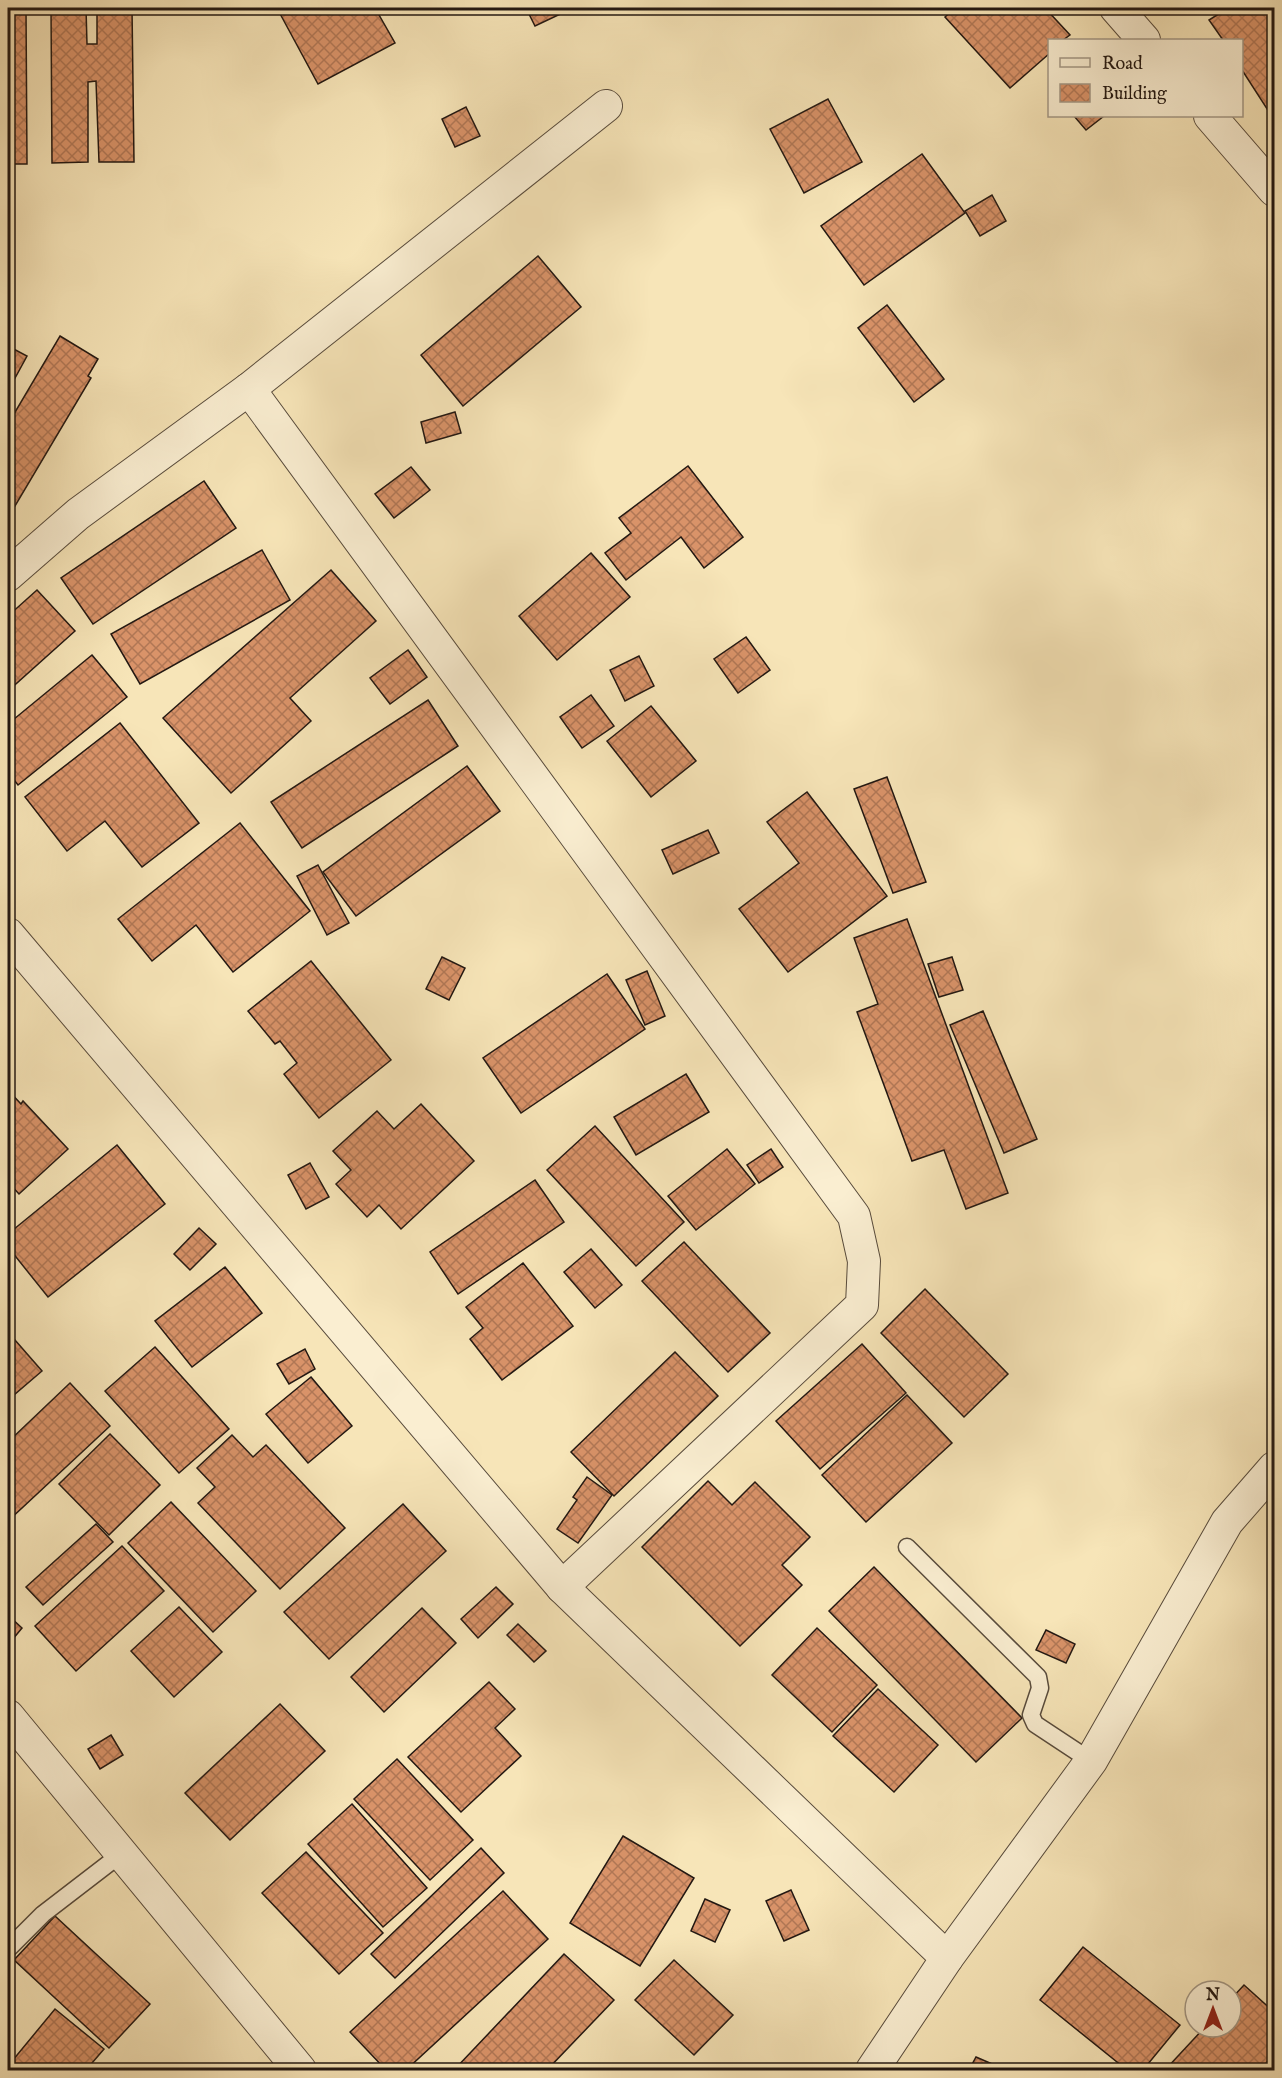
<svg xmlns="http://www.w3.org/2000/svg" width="1282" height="2078" font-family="'IM FELL English',serif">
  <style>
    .building { fill: url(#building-cross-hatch); stroke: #231812; stroke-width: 1.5 }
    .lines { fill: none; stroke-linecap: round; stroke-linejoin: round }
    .lane-casing { stroke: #584b3c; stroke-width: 19 }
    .street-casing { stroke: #584b3c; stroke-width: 34 }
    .lane { stroke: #faeed1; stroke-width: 16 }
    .street { stroke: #faeed1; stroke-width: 32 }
  </style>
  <defs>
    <pattern id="building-cross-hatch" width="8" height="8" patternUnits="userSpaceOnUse" patternTransform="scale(1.5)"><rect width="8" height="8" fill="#d99369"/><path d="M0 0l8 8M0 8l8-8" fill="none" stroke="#b07755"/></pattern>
  </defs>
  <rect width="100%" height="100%" fill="#f7e5b8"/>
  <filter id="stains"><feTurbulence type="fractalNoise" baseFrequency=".00333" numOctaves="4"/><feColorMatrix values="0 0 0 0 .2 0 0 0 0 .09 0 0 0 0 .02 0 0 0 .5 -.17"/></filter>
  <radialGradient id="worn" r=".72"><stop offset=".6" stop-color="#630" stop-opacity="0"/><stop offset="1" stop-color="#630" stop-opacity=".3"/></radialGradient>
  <!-- building -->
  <g class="building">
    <path d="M 8,8 L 26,8 L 27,164 L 8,164 Z"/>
    <path d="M 51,8 L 86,8 L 87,44 L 97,44 L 97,8 L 132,8 L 134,162 L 99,162 L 96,81 L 88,82 L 88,162 L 52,163 Z"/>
    <path d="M 283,8 L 375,8 L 395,43 L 318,84 L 278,10 Z"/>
    <path d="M 526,8 L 573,8 L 535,26 Z"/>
    <path d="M 955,8 L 1045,8 L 1070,35 L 1063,40 L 1050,40 L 1050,53 L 1010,88 L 945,17 Z"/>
    <path d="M 1228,8 L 1274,8 L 1274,108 L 1269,112 L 1242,70 L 1242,40 L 1223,40 L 1209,20 Z"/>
    <path d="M 828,99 L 862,162 L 804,193 L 770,129 Z"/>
    <path d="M 466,107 L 480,136 L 455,147 L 442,119 Z"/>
    <path d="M 1074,116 L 1104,116 L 1086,130 Z"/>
    <path d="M 922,154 L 965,213 L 864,285 L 821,226 Z"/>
    <path d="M 992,195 L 1006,221 L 980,236 L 965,211 Z"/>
    <path d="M 538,256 L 581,307 L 463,406 L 421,355 Z"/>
    <path d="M 887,305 L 944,379 L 914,402 L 858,328 Z"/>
    <path d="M 60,336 L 98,359 L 88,376 L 91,378 L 15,506 L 8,502 L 8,424 Z"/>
    <path d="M 8,346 L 27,356 L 8,391 Z"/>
    <path d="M 455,412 L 461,433 L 426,443 L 421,422 Z"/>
    <path d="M 688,466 L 743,537 L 704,568 L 681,537 L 626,580 L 605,553 L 631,533 L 619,518 Z"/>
    <path d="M 411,467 L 430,490 L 394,518 L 375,494 Z"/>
    <path d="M 204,481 L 236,528 L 93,624 L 61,578 Z"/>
    <path d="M 262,550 L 290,600 L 140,684 L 111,634 Z"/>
    <path d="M 591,553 L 630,597 L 557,660 L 519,616 Z"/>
    <path d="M 331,570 L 376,621 L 290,698 L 311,721 L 231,793 L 163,718 Z"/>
    <path d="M 37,590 L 75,631 L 8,691 L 8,616 Z"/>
    <path d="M 746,637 L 770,670 L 738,693 L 714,659 Z"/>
    <path d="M 408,650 L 427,677 L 390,704 L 370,678 Z"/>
    <path d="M 92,655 L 127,697 L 18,785 L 8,772 L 8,724 Z"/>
    <path d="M 639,656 L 654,686 L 625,701 L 610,670 Z"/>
    <path d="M 591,695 L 614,726 L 582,748 L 560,717 Z"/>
    <path d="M 428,700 L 458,746 L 302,848 L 271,802 Z"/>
    <path d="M 651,706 L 696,761 L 651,797 L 607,741 Z"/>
    <path d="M 120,723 L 199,823 L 142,867 L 105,821 L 67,851 L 25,797 Z"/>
    <path d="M 467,766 L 500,811 L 356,916 L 323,872 Z"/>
    <path d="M 887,777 L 926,882 L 893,893 L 854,789 Z"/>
    <path d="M 807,792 L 887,896 L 788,972 L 739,909 L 799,863 L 767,822 Z"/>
    <path d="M 240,823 L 310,911 L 233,972 L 196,925 L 152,961 L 118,919 Z"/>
    <path d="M 708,830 L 719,853 L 673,874 L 662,850 Z"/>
    <path d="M 318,865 L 349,923 L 327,935 L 297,876 Z"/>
    <path d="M 907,919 L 1008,1193 L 966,1209 L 944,1150 L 912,1161 L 857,1012 L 878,1004 L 854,938 Z"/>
    <path d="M 442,957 L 465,968 L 449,1000 L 426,989 Z"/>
    <path d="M 952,957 L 963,990 L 939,997 L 928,964 Z"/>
    <path d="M 311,961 L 391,1060 L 319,1118 L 284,1074 L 297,1063 L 280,1041 L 275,1044 L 248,1011 Z"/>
    <path d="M 647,971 L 665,1016 L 645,1025 L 626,980 Z"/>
    <path d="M 607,974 L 645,1029 L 521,1113 L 483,1058 Z"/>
    <path d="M 983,1011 L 1037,1139 L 1004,1153 L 950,1025 Z"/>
    <path d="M 686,1074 L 709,1112 L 636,1155 L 614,1117 Z"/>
    <path d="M 8,1090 L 21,1104 L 23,1101 L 68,1149 L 19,1194 L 9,1183 L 8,1185 Z"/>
    <path d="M 421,1104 L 474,1161 L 401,1229 L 379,1205 L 367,1217 L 336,1184 L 351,1170 L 333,1151 L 377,1111 L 394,1129 Z"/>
    <path d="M 595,1126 L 684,1222 L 636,1266 L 547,1170 Z"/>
    <path d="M 117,1145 L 165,1204 L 48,1297 L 8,1247 L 8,1234 Z"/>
    <path d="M 727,1149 L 755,1184 L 696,1230 L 668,1196 Z"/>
    <path d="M 771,1149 L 783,1167 L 759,1183 L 747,1165 Z"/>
    <path d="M 310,1163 L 329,1197 L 306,1209 L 288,1175 Z"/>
    <path d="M 535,1180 L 564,1222 L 458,1294 L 430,1252 Z"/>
    <path d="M 199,1228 L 216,1244 L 190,1270 L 174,1254 Z"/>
    <path d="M 684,1242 L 770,1333 L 728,1372 L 642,1281 Z"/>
    <path d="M 591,1249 L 622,1285 L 595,1308 L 564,1272 Z"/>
    <path d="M 523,1263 L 573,1326 L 502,1380 L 470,1339 L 483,1328 L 466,1307 Z"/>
    <path d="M 225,1267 L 262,1313 L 192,1367 L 155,1321 Z"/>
    <path d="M 925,1289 L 1008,1374 L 964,1417 L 881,1333 Z"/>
    <path d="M 8,1332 L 42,1371 L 8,1400 Z"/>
    <path d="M 862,1344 L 906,1393 L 820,1469 L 776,1421 Z"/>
    <path d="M 155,1347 L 229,1429 L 179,1473 L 105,1391 Z"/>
    <path d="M 305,1349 L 315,1369 L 289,1384 L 277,1364 Z"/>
    <path d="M 675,1352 L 718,1396 L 614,1496 L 571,1452 Z"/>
    <path d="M 311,1377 L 352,1426 L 308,1463 L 266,1414 Z"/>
    <path d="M 70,1383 L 110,1426 L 8,1521 L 8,1442 Z"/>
    <path d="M 907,1395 L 952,1443 L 866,1522 L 822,1475 Z"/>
    <path d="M 110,1434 L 160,1485 L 109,1535 L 59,1484 Z"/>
    <path d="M 232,1435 L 253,1457 L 266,1445 L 345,1528 L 280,1589 L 198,1503 L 215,1487 L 197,1468 Z"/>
    <path d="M 587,1477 L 612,1495 L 578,1543 L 557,1529 L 577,1500 L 573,1497 Z"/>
    <path d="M 708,1481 L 732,1505 L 755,1482 L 810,1537 L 782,1565 L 802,1585 L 740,1646 L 642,1547 Z"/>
    <path d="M 171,1502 L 256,1591 L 213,1632 L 128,1543 Z"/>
    <path d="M 403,1504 L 446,1551 L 329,1659 L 284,1612 Z"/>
    <path d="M 96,1524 L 113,1542 L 43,1605 L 26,1587 Z"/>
    <path d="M 122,1546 L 164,1591 L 76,1671 L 35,1626 Z"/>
    <path d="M 874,1567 L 1022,1718 L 976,1762 L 829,1611 Z"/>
    <path d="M 496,1587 L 513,1604 L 478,1638 L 461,1619 Z"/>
    <path d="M 179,1607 L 222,1652 L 174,1697 L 131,1651 Z"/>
    <path d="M 422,1608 L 456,1643 L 384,1712 L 351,1677 Z"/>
    <path d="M 8,1615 L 22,1628 L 8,1645 Z"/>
    <path d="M 518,1624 L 546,1651 L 534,1662 L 507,1635 Z"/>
    <path d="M 817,1628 L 877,1685 L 832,1732 L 772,1675 Z"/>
    <path d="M 1046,1630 L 1075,1644 L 1066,1663 L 1036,1650 Z"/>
    <path d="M 489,1682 L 515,1709 L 495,1728 L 521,1756 L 461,1812 L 408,1757 Z"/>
    <path d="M 878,1689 L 938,1745 L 894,1792 L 833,1736 Z"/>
    <path d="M 280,1704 L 325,1751 L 230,1840 L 185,1793 Z"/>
    <path d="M 111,1735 L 123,1755 L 100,1769 L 88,1749 Z"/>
    <path d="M 397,1759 L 473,1840 L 430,1880 L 354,1799 Z"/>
    <path d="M 352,1804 L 427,1888 L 383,1927 L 308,1844 Z"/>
    <path d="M 623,1836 L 694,1878 L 640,1966 L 570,1923 Z"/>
    <path d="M 481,1848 L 504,1873 L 395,1978 L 371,1954 Z"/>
    <path d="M 306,1852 L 383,1933 L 339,1974 L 262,1893 Z"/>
    <path d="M 791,1890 L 809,1930 L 784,1941 L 766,1901 Z"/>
    <path d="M 503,1891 L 548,1939 L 406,2070 L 386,2070 L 350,2032 Z"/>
    <path d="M 705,1899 L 730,1910 L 715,1942 L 691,1931 Z"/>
    <path d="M 55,1916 L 150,2004 L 109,2048 L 14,1960 Z"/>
    <path d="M 1083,1947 L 1180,2025 L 1143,2070 L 1127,2070 L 1040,2000 Z"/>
    <path d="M 564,1954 L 614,2000 L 547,2070 L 454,2070 Z"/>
    <path d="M 674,1960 L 733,2015 L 694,2055 L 635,2000 Z"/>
    <path d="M 1244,1985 L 1274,2012 L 1274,2054 L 1260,2070 L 1165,2070 L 1205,2027 L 1231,2027 L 1231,1999 Z"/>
    <path d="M 55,2009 L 104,2049 L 86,2070 L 8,2070 L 8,2066 Z"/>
    <path d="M 976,2057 L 1006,2070 L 969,2070 Z"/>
  </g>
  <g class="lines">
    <!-- lane casing -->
    <g class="lane-casing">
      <g id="lane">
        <path d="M 907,1547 L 1038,1677 L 1040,1688 L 1031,1715 L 1035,1724 L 1091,1761"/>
        <path d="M 8,1949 L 43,1914 L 121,1854"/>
      </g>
    </g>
    <!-- street casing -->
    <g class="street-casing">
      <g id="street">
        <path d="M 1116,8 L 1144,40"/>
        <path d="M 1210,116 L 1274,190"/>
        <path d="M 249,389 L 854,1216 L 864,1261 L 862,1305 L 562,1587"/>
        <path d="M 8,575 L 78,514 L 249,389 L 606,106"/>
        <path d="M 8,934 L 562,1587 L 947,1958 L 872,2070"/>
        <path d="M 8,1716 L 300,2070"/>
        <path d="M 947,1958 L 1091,1761 L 1227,1522 L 1274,1468"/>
      </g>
    </g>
    <!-- lane -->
    <use href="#lane" class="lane"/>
    <!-- street -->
    <use href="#street" class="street"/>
  </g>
  <!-- margin -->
  <rect width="1282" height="2078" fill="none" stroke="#f7e5b8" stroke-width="30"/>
  <rect x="9" y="9" width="1264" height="2060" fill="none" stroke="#231812" stroke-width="3"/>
  <rect x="15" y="15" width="1252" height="2048" fill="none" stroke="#231812" stroke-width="1.5"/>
  <!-- legend -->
  <rect x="1048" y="39" width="195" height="78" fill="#faeed1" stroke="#a49885" stroke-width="1.5"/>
  <rect x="1060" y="58" width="30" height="9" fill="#faeed1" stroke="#a49885" stroke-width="1.5"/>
  <text x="1102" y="69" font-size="18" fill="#231812">Road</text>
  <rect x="1060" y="84" width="30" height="18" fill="url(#building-cross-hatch)" stroke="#a49885" stroke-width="1.5"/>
  <text x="1102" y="99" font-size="18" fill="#231812">Building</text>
  <!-- north arrow -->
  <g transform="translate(1213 2009)"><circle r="28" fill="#faeed1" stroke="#a49885" stroke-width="1.5"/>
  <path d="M0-4.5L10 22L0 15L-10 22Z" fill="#8f2418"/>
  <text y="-9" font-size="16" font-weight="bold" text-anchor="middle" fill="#231812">N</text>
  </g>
  <rect width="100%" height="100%" filter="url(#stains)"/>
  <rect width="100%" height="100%" fill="url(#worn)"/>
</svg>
